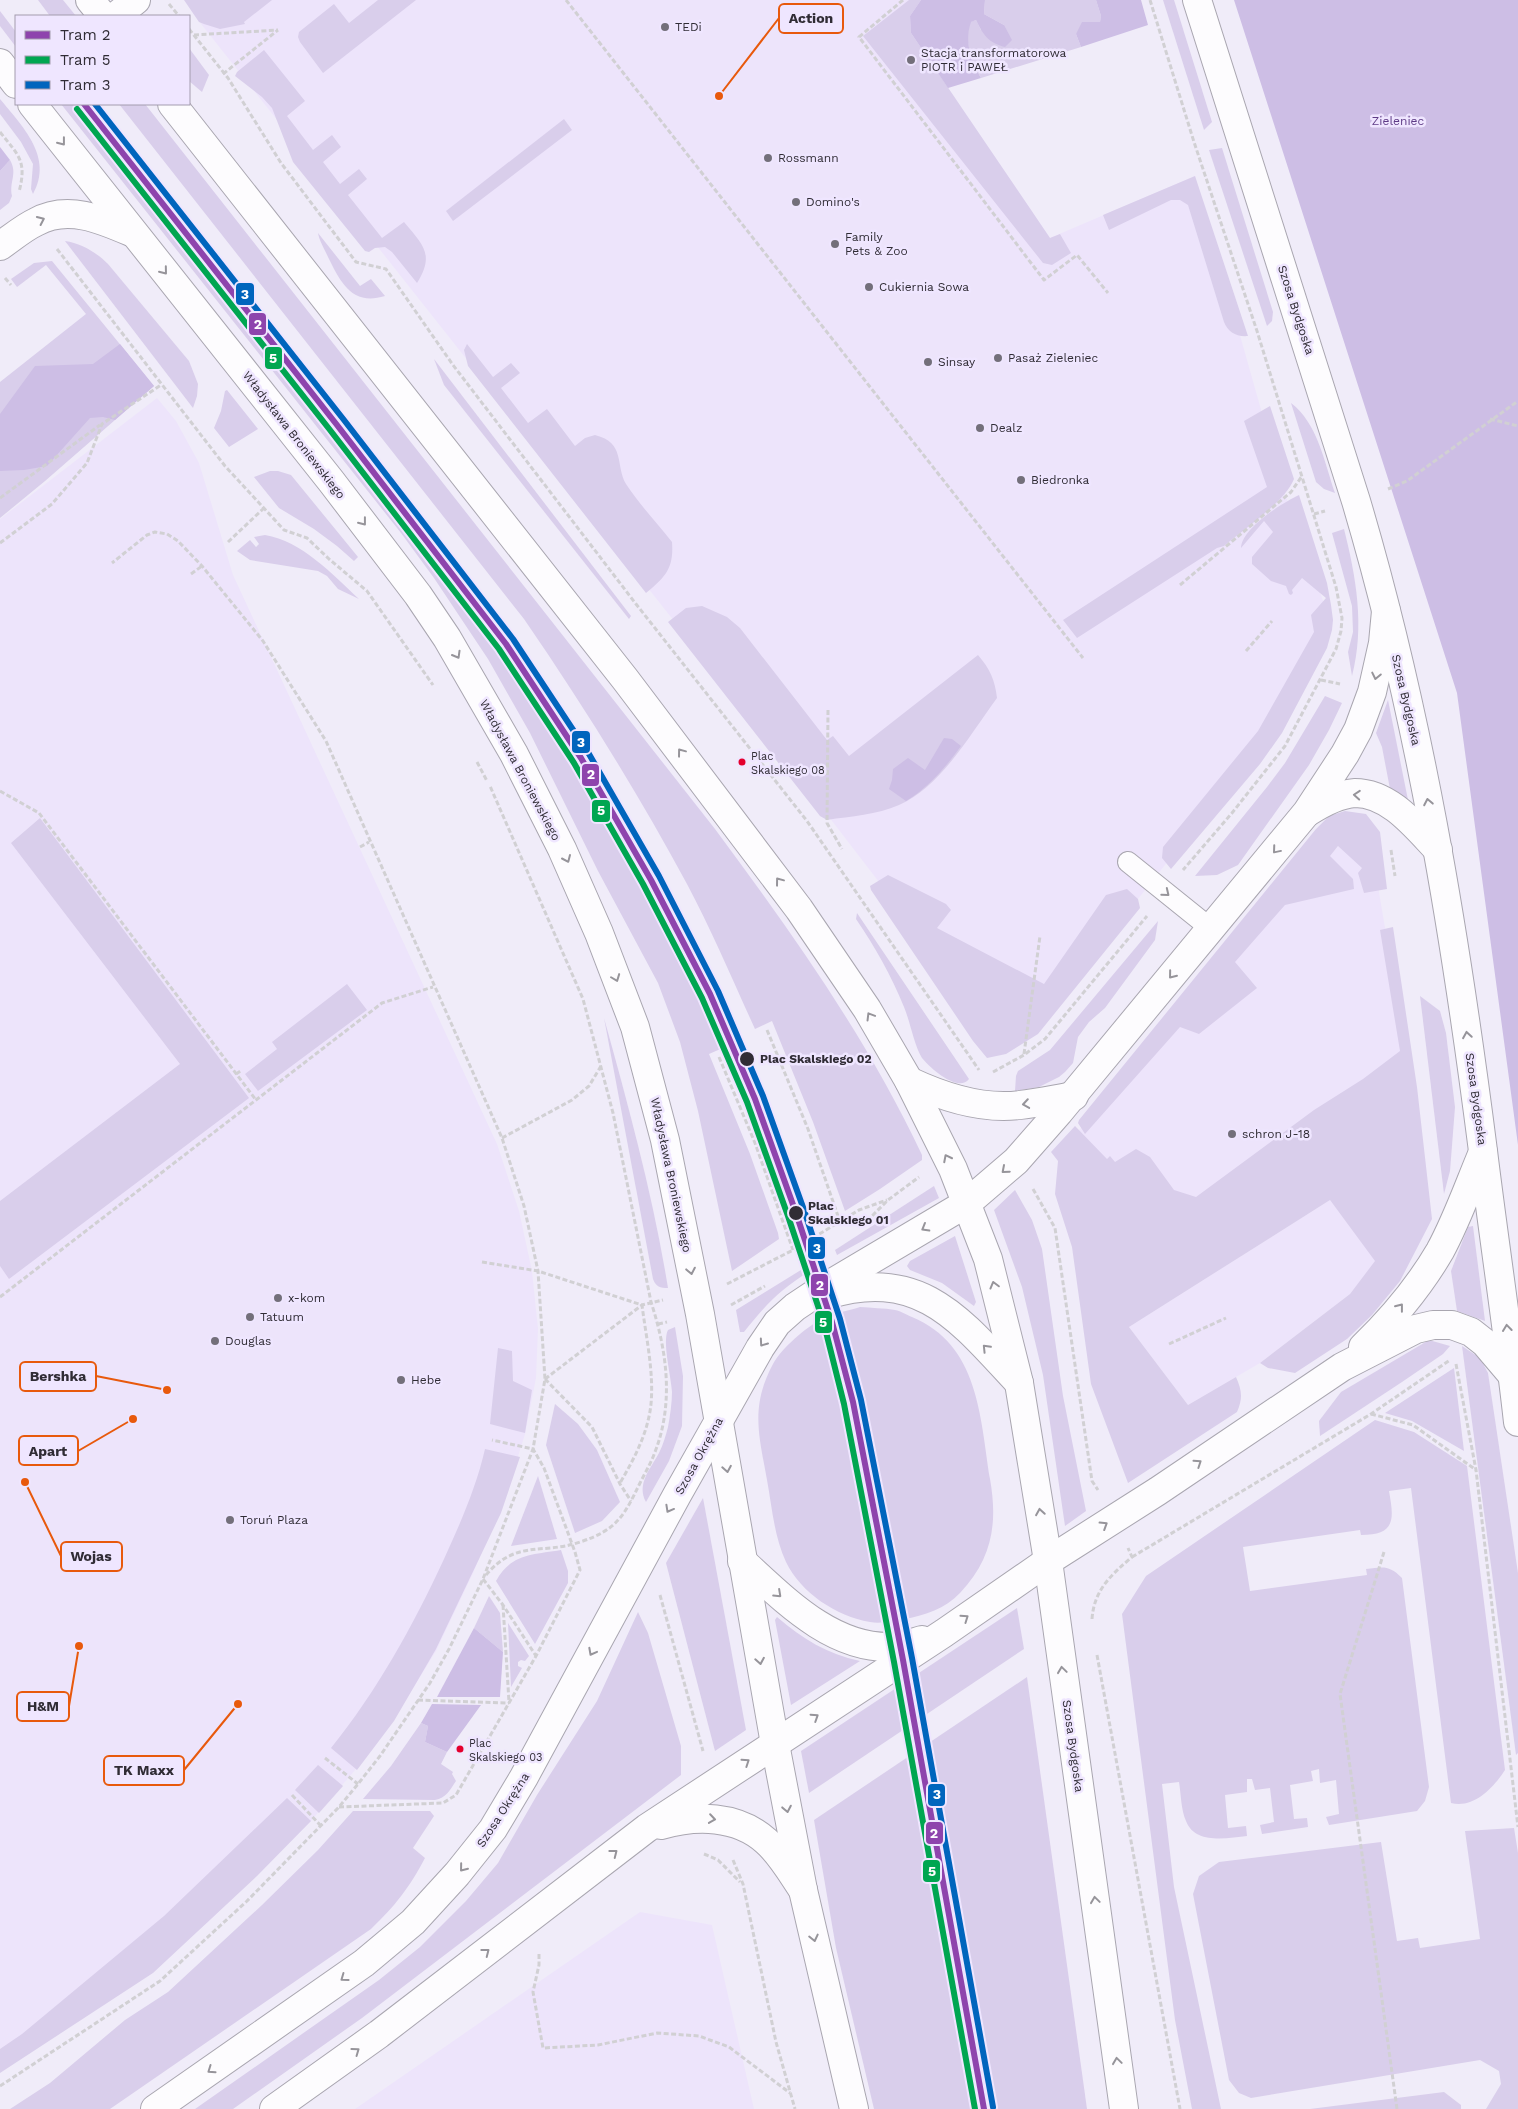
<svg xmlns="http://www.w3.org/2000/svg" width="1518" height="2109" font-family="'Work Sans',sans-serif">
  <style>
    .built { fill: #ede4fb }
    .green { fill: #d9ceeb }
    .forest { fill: #cdbee5 }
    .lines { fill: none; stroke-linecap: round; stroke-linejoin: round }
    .service-casing { stroke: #a9a6b0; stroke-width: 22 }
    .minor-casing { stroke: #a9a6b0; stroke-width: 30 }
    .tertiary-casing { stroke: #a9a6b0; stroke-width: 30 }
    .primary-casing { stroke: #a9a6b0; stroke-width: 30 }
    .path { stroke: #d1d0d3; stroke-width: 3; stroke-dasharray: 5 2.5; stroke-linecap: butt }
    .service { stroke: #fdfcfe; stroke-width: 20 }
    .minor { stroke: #fdfcfe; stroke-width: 28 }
    .tertiary { stroke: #fdfcfe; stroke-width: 28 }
    .primary { stroke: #fdfcfe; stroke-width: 28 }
    .tram-1-casing { stroke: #efe6ff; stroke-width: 10 }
    .tram-2-casing { stroke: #efe6ff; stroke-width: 10 }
    .tram-3-casing { stroke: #efe6ff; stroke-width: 10 }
    .tram-1 { stroke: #8e44ad; stroke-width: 6 }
    .tram-2 { stroke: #00a651; stroke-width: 6 }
    .tram-3 { stroke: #0065bd; stroke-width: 6 }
    .oneway { stroke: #96949a }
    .poi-dot { fill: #736f7a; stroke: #efe6ff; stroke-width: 2 }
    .bus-dot { fill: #e4002b; stroke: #efe6ff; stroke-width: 2 }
    .stop-dot { fill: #302c35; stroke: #efe6ff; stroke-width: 2 }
    .labels { text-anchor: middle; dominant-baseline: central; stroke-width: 5; stroke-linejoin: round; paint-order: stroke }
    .bus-label { font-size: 11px; fill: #302c35; stroke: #efe6ff; text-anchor: start }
    .poi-label { font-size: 12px; fill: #302c35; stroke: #efe6ff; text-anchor: start }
    .park-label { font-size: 12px; fill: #5e3b86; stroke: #efe6ff }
    .street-label { font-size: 12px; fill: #302c35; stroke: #efe6ff }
    .stop-label { font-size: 12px; font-weight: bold; fill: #302c35; stroke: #efe6ff; text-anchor: start }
    .leader { fill: none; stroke: #e8590c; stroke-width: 2 }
    .callout-dot { fill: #e8590c; stroke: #efe6ff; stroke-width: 2 }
    .callout { fill: #efe6ff; stroke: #e8590c; stroke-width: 2 }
    .callout-label { font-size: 14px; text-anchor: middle; font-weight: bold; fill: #302c35 }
    .line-badge { stroke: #efe6ff; stroke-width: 2 }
    .badge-label { font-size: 14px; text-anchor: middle; font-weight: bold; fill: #fff }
  </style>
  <rect width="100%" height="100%" fill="#f0ecf9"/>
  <!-- built -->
  <g class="built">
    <path d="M 223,0 L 953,0 L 911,34 L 1050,238 L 1195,176 L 1284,491 L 1326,609 L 1265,739 L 1053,1006 L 969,999 L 819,804 L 198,20 Z"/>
    <path d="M 157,398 L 176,421 L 199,463 L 233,575 L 497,1144 L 519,1211 L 532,1271 L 538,1329 L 536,1378 L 525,1434 L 504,1501 L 473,1573 L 436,1651 L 394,1719 L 356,1769 L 310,1822 L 207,1923 L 0,2072 L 0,519 Z"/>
    <path d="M 1366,816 L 1419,1127 L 1179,1285 L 1070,1140 Z"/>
    <path d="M 1330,1200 L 1376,1261 L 1350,1294 L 1260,1363 L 1188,1405 L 1129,1327 Z"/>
    <path d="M 640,1912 L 712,1925 L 754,2109 L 355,2109 Z"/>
  </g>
  <!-- green -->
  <g class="green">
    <path d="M 38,0 L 63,0 L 76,16 L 50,16 Z"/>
    <path d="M 184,0 L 272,0 L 244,22 L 245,24 L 220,29 L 204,24 L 199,22 Z"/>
    <path d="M 378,0 L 416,0 L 323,73 L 300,42 L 298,37 L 299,32 L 334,4 L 349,23 Z"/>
    <path d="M 909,0 L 921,0 L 910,16 L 911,33 L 1050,238 L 1060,234 L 1071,253 L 1052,265 L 1043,263 L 863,36 Z"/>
    <path d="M 985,0 L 1096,0 L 1101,16 L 1100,23 L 1076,34 L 1081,47 L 981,78 C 971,59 964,44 970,22 L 976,20 L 981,30 L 1004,25 L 984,14 Z"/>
    <path d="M 1163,0 L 1174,0 L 1212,122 L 1204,130 Z"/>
    <path d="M 0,11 L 16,32 L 16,47 L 0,26 Z"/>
    <path d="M 189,48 L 209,75 L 202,92 L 189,81 Z"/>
    <path d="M 264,50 L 305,101 L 287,116 L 313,150 L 332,135 L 341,147 L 323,162 L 340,184 L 359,169 L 367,179 L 348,195 L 382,238 L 404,222 C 423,245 435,254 417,283 L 392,252 L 385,247 L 375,248 L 369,252 L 365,251 L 293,162 L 272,108 L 262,97 L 235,76 L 237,72 Z"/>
    <path d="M 0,99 C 22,126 54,157 33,194 L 31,189 L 33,164 L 21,142 L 0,114 Z"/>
    <path d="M 61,104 L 73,104 L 442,573 C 489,634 534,697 574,763 C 630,854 679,950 725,1047 L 709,1054 L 750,1154 L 778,1233 L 779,1239 L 732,1271 L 698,1111 L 680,1042 L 658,983 L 598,871 L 530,733 L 488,659 L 434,578 L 401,533 Z"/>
    <path d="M 119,104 L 145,104 L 715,829 C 792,933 867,1038 922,1155 L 922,1160 L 880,1189 L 845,1211 L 813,1122 L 772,1021 L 755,1029 C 733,981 712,931 687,884 C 638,793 583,705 524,619 Z"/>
    <path d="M 564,119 L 572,130 L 453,221 L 446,211 Z"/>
    <path d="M 1222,148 L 1273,312 L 1272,321 L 1267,326 L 1209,150 Z"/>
    <path d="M 10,160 C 18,174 9,181 12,196 L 9,203 L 0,210 L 0,171 Z"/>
    <path d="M 1195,176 L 1248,336 C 1236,337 1228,332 1224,322 L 1188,205 L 1180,200 L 1171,200 L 1109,230 L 1103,215 Z"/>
    <path d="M 318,233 L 360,286 L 371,279 L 385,296 C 352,306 341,283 328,257 C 325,250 319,240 318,233 Z"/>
    <path d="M 65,241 C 81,243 97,253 108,264 L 189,361 L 198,384 L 197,396 L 193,408 Z"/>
    <path d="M 52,261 L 154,386 L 45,481 L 0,518 L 0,382 L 86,314 L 46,265 L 17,287 L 11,279 L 34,263 Z"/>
    <path d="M 467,344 L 493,377 L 511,363 L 520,373 L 501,388 L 528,423 L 547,409 L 575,446 L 585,438 L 595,435 C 626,443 615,465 626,484 C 639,504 657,523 672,542 C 674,569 665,577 646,593 L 468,366 L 464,350 Z"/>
    <path d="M 434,359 L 631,616 L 629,619 L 444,385 Z"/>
    <path d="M 227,390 L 258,429 L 229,447 L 214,428 L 221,411 L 225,391 Z"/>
    <path d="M 1291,403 C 1318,424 1324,461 1335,493 L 1324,489 L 1316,482 Z"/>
    <path d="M 1270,406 L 1294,479 C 1285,502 1244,529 1224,546 L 1217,548 L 1077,638 L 1063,620 L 1267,487 L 1244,421 Z"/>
    <path d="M 270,471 L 278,471 L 291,475 L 358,557 L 354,561 L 337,546 L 314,529 L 279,508 L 254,477 Z"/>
    <path d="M 1299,495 L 1327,583 L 1331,605 L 1333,620 L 1332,630 L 1327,648 L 1282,733 L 1260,764 L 1171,869 L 1162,858 L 1163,847 L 1258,731 L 1314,632 L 1311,615 L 1326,598 L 1302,578 L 1292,590 L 1293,593 L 1291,595 L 1289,594 L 1286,586 L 1271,581 L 1252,564 L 1252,557 L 1273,532 L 1264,521 L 1241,548 C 1242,528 1282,503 1299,495 Z"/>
    <path d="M 1344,529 C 1356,577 1365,626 1352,676 L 1348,652 L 1353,632 L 1352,606 L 1332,533 Z"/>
    <path d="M 265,535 C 302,541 332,574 359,599 L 338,589 L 327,576 L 318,571 L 250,560 L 237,551 L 250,540 L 256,547 L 259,544 L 254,537 Z"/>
    <path d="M 702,606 L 727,617 L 740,628 L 827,740 L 833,736 L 849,756 L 978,655 C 990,669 995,680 997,698 C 971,733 941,787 899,805 C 877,815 851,816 827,820 L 820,816 L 668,622 L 686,608 Z"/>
    <path d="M 1325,696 L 1342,703 L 1329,730 L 1309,765 L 1238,865 L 1217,875 L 1195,876 L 1267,787 L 1285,763 Z"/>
    <path d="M 1388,700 L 1408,800 L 1390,789 L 1382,747 L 1376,733 Z"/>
    <path d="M 1345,811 L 1366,814 L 1380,832 L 1387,889 L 1364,893 L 1358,873 L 1362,868 L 1338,846 L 1330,856 L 1353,879 L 1354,889 L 1285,905 L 1235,962 L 1257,988 L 1199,1034 L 1180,1027 L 1085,1134 L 1078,1123 L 1079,1120 L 1316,829 L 1329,816 Z"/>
    <path d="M 40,818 L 249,1098 L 9,1279 L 0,1266 L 0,1201 L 180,1064 L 11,843 Z"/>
    <path d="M 888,875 L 946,904 L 951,910 L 937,928 L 1044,984 L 1106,895 L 1127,889 L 1138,899 L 1140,908 L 1038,1034 L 1006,1054 L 987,1058 L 973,1041 L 871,890 L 870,886 Z"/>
    <path d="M 857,913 L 969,1079 C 958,1093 930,1068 922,1058 C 914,1045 910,1021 904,1007 C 891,975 875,947 856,919 Z"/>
    <path d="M 1158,921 L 1155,940 L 1105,1008 L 1089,1022 L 1078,1037 L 1073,1063 L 1065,1072 L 1059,1077 L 1039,1087 L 1015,1091 L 1016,1076 L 1018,1071 L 1050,1050 Z"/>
    <path d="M 1393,927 L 1417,1087 L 1432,1219 L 1400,1281 L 1372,1315 L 1347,1339 L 1295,1373 L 1268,1368 L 1260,1363 L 1350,1294 L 1375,1261 L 1330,1200 L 1129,1327 L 1188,1405 L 1236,1377 C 1242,1391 1243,1398 1237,1412 L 1128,1483 L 1091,1384 L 1072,1247 L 1055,1194 L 1058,1161 L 1051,1152 L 1075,1126 L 1107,1159 L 1110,1156 L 1115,1162 L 1136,1149 L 1150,1157 L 1174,1190 L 1196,1197 L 1314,1110 L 1363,1079 L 1400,1051 L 1380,930 Z"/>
    <path d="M 347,984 L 367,1010 L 258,1091 L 245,1074 L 277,1049 L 272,1042 Z"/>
    <path d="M 1420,996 L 1440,1011 L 1446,1033 L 1455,1107 L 1450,1171 L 1444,1194 Z"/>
    <path d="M 604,1018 C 629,1108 653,1196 668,1288 C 660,1288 656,1287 653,1279 Z"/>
    <path d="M 934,1186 L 939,1198 L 837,1255 L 835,1250 Z"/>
    <path d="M 1015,1190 L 1032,1220 L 1042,1249 L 1063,1396 L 1086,1511 L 1065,1526 L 1043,1375 L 1022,1287 L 994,1210 Z"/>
    <path d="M 1473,1226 L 1485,1321 L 1457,1311 L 1451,1271 L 1468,1227 Z"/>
    <path d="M 955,1236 L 976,1302 L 974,1306 L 942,1283 L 910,1270 L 907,1266 L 910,1261 Z"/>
    <path d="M 809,1265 L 811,1270 C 780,1290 767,1303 744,1332 L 740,1332 L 736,1310 Z"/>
    <path d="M 860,1307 C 871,1308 884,1308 895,1310 C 901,1311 907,1315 912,1317 C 979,1345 980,1416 990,1479 C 998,1524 992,1559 960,1593 C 945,1609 925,1615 905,1619 C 894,1621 881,1624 870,1622 C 836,1616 801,1593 786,1562 C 774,1536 772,1507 767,1480 C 759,1435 750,1407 773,1364 C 782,1348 806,1327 822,1319 C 833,1313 848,1311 860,1307 Z"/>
    <path d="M 675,1327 L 683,1376 L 682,1426 L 669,1461 L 646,1502 C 636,1484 651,1468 659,1453 C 663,1445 666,1435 668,1427 C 670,1416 672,1403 672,1392 C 671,1376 662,1341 668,1330 Z"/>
    <path d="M 1429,1340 L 1450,1346 L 1443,1354 L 1402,1382 L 1320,1436 L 1319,1421 L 1341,1392 Z"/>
    <path d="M 1462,1346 L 1480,1358 L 1488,1373 L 1518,1573 L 1518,1753 L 1516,1755 Z"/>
    <path d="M 498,1348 L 512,1351 L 513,1381 L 532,1390 L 525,1433 L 490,1424 Z"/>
    <path d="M 1454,1368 L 1464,1451 L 1412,1421 L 1385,1413 Z"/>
    <path d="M 555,1404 L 578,1424 L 597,1450 L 620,1502 L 602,1521 L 575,1533 L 546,1445 Z"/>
    <path d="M 1375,1420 L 1414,1432 L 1467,1466 L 1505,1770 C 1494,1787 1474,1809 1451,1803 L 1411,1488 L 1389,1491 C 1394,1519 1396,1535 1361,1535 L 1360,1530 L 1243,1547 L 1250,1591 L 1367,1575 L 1366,1569 C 1384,1567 1389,1565 1402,1578 L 1429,1787 L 1425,1801 L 1417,1811 L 1329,1825 L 1326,1817 L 1339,1814 L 1336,1780 L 1320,1783 L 1319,1769 L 1311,1771 L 1313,1781 L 1290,1785 L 1294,1819 L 1307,1818 L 1308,1827 L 1262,1834 L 1260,1825 L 1274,1822 L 1270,1788 L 1255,1790 L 1252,1779 L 1247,1779 L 1247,1792 L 1225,1795 L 1228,1828 L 1246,1826 L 1247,1836 C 1228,1838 1195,1845 1186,1821 C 1181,1810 1181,1794 1179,1782 L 1162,1784 L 1174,1887 L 1221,2109 L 1192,2109 L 1175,2020 L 1122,1614 L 1146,1576 Z"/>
    <path d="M 485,1449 L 520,1457 L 501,1513 L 436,1649 L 394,1721 L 357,1770 L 331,1748 C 377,1691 413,1626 444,1559 C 460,1524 476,1488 485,1449 Z"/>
    <path d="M 538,1476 L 557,1539 L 511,1546 Z"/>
    <path d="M 703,1498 L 746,1730 L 715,1751 L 666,1563 Z"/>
    <path d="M 561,1550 L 568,1571 L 568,1583 L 535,1644 L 496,1581 C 512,1553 532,1555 561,1550 Z"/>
    <path d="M 489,1596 L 500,1613 L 503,1652 L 474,1628 Z"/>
    <path d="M 1017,1608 L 1024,1649 L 809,1793 L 801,1751 Z"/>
    <path d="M 638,1612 L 648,1633 L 681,1746 L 681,1775 L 362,2018 L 233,2109 L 195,2109 L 379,1980 L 420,1947 L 466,1901 L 498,1863 L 537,1795 L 597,1701 Z"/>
    <path d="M 777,1617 C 803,1639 827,1654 860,1661 L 791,1705 L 775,1620 Z"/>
    <path d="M 508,1623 L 529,1656 L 525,1661 L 521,1660 L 518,1662 L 518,1666 L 522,1668 L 511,1687 Z"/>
    <path d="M 1027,1677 L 1087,2109 L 874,2109 L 836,1948 L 814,1820 Z"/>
    <path d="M 421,1723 L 428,1726 L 425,1742 L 447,1752 L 441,1764 L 453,1772 L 452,1774 L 456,1781 C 450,1790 446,1798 435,1800 L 363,1799 L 391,1766 Z"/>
    <path d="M 318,1765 L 343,1786 L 319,1813 L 295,1790 Z"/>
    <path d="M 287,1798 L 311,1821 L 257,1876 L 153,1973 L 0,2073 L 0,2049 L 22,2034 L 164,1916 Z"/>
    <path d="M 353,1811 L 430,1811 L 434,1816 L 413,1848 L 425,1858 C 409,1888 396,1905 371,1929 L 110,2109 L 10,2109 L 50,2083 L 125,2020 L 168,1992 L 262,1905 L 318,1850 Z"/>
    <path d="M 1514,1828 L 1518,1853 L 1518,2109 L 1486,2109 L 1501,2084 L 1499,2071 L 1480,2060 L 1251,2098 L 1239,2093 L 1229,2080 L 1193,1894 L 1199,1876 L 1219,1862 L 1381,1842 L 1397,1941 L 1418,1938 L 1420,1948 L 1480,1939 L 1465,1831 Z"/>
    <path d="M 1444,2092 L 1461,2105 L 1461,2109 L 1310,2109 Z"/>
  </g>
  <!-- forest -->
  <g class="forest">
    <path d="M 921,0 L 985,0 L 984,14 L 1004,25 L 1012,40 L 1005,47 C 989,43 983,35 976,20 L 971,22 C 964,42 971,59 981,78 L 948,88 L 911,33 L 910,16 Z"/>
    <path d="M 1096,0 L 1141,0 L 1148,25 L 1081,47 L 1076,34 L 1082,22 L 1100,22 L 1101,16 Z"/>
    <path d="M 1234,0 L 1518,0 L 1518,1145 L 1457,693 Z"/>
    <path d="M 0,147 L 10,160 L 0,171 Z"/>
    <path d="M 120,344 L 154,386 L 115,420 L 103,417 L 90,418 L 47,466 L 24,470 L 0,471 L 0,414 L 35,366 L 93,364 Z"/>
    <path d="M 944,738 L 952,739 L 961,746 C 945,768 929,787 906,801 L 889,789 L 892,780 L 893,769 L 908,758 L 925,770 Z"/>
    <path d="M 474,1628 L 503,1652 L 500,1697 L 437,1697 Z"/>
    <path d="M 432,1704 L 481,1705 L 447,1752 L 425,1742 L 428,1726 L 421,1723 Z"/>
  </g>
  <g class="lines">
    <!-- service casing -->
    <g class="service-casing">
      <path id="service" d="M 1128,862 L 1210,928"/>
    </g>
    <!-- minor casing -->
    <g class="minor-casing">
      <g id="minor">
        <path d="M 116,16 L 136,0"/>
        <path d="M 0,246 C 12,238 23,228 36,222 C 68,204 103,220 133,233"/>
      </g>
    </g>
    <!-- tertiary casing -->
    <g class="tertiary-casing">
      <g id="tertiary">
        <path d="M 1197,0 L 1356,501 C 1419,713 1455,932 1483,1151 C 1494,1241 1508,1331 1518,1422"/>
        <path d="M 1308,812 C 1322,803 1338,794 1355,793 C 1390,793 1416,827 1438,850"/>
        <path d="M 909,1081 C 943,1097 982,1110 1020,1105 C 1038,1103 1056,1099 1074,1096"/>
        <path d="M 827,1295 C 921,1266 961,1321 1019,1383"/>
        <path d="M 1363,1347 C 1392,1319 1419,1287 1440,1251 C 1457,1220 1469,1185 1483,1152"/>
        <path d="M 742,1561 C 784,1599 831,1649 892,1647 C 902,1647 912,1643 922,1640"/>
        <path d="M 661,1825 C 696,1815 737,1815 766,1841 C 781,1854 792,1874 803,1890"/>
        <path d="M 155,2109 L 364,1963 L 413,1922 L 457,1874 L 493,1829 L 524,1777 L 677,1495 L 760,1348 L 777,1323 L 795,1307 L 822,1289 L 967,1203 L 1016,1161 L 1059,1112 L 1307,812 L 1345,754 L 1358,730 L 1372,692 L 1383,643 L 1386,611"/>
        <path d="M 274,2109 L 379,2034 L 647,1828 L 944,1633 L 1048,1561 L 1158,1491 L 1342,1367 L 1416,1329 L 1433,1325 L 1452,1325 L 1471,1332 L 1485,1343 L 1513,1376"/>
      </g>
    </g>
    <!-- primary casing -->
    <g class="primary-casing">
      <g id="primary">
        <path d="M 90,0 L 103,16"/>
        <path d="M 0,63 L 16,84"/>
        <path d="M 32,104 L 331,481 L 418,595 L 447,638 L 514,754 L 562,849 L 599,933 L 635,1027 L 665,1140 L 700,1314 L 775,1744 L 803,1890 L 854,2109"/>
        <path d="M 172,104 L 625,679 L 799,909 L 867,1009 L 909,1081 L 953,1169 L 988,1259 L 1019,1383 L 1048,1561 L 1124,2109"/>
      </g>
    </g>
    <!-- path -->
    <g class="path">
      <path d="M 566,0 L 1083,658"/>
      <path d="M 903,0 L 859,37 L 1044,280 L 1077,255 L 1108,293"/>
      <path d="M 1150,0 L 1194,142 L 1257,331 L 1336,587 L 1342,618 L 1341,631 L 1336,649 L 1285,746 L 1232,813 L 1183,870"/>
      <path d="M 169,4 L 179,16"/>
      <path d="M 189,29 L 228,78 L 281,163 L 356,262 L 386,269 L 453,365 L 636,604 L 807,821 L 979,1070"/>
      <path d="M 194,35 L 278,30"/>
      <path d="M 223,74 L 278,30"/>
      <path d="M 0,132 C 19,156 27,161 19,192"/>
      <path d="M 57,249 L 225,466 L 284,530 L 307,538 L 329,559 L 367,591 L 433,685"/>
      <path d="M 5,278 L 11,285"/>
      <path d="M 1490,419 L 1518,426"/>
      <path d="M 1388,489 L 1407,481 L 1518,401"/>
      <path d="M 0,498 L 100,425"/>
      <path d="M 1314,514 L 1325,511"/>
      <path d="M 228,542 L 264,508"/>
      <path d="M 0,543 L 52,504 L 87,463 L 102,424 L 161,385"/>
      <path d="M 191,574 L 202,566"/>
      <path d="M 1180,585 L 1291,492 L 1302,476"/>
      <path d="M 1246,651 L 1272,621"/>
      <path d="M 1321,680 L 1340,684"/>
      <path d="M 828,710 L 827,823 L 842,849"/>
      <path d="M 477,762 L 487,781"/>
      <path d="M 0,791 L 39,813 L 256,1100"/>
      <path d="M 360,847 L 369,842"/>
      <path d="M 1391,850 L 1395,876"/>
      <path d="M 767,1030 L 808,1129 L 840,1222"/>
      <path d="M 1024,1054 L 1040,936"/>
      <path d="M 719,1057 L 755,1143 L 793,1250"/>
      <path d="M 993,1072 L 1024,1055 L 1045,1039 L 1147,916"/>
      <path d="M 236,1074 L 242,1070"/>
      <path d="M 502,1138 L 572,1100 L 589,1086 L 601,1066"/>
      <path d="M 1033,1189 L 1055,1228 L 1092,1481 L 1098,1490"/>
      <path d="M 867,1221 L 888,1200 L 919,1177"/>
      <path d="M 482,1262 L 538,1271 L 642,1305 C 646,1337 654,1372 651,1404 C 648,1433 634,1459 620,1483"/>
      <path d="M 727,1284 L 793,1250 L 859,1210 L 887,1200"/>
      <path d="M 0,1297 L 382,1003 L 433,987"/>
      <path d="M 731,1305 L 765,1286"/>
      <path d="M 658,1324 L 667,1322"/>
      <path d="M 1169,1344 L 1226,1318"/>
      <path d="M 1456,1364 L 1476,1470 L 1518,1827"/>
      <path d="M 545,1379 L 592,1427 L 620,1484 L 631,1501"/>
      <path d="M 545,1379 L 642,1305 L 663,1300"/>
      <path d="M 1371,1414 L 1413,1425 L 1476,1470"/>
      <path d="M 1384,1552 L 1340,1694 L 1397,2109"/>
      <path d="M 1132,1557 L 1371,1414 L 1450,1360"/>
      <path d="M 486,1575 C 516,1539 543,1555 580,1542 C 617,1530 624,1516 640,1483 C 645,1473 651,1463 655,1452 C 674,1403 667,1351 651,1302 L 613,1113 L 583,999 L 490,786"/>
      <path d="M 483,1579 L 503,1605 L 536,1656"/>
      <path d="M 660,1595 L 703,1751"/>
      <path d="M 503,1605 L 509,1702"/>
      <path d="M 1092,1619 C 1094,1590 1111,1575 1132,1557 L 1128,1548"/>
      <path d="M 1097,1655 L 1180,2109"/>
      <path d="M 418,1700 L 509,1703"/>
      <path d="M 325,1758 L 358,1784"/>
      <path d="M 292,1795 L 321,1826"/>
      <path d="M 339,1807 L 443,1803 L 456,1795 L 536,1656 L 580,1570 L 575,1552 L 544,1468 L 533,1449 L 492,1440"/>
      <path d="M 704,1854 L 718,1860 L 740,1882"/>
      <path d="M 733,1860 L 743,1884 L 776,2042 L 795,2109"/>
      <path d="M 539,1954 L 539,1965 L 533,1992 L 543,2048 L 598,2045 L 657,2033 L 699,2036 L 729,2047 L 790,2093"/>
      <path d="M 0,2086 L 160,1981 L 247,1901 L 339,1807 L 358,1784 L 380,1756 L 430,1683 L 449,1649 L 483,1579 L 533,1449 L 545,1379 L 538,1271 L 524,1206 L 502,1138 L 326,741 L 263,641 L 202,566 L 178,541 L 167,534 L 155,532 L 147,535 L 112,563"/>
    </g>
    <!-- service -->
    <use href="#service" class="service"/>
    <!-- minor -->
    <use href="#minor" class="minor"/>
    <!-- tertiary -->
    <use href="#tertiary" class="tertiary"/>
    <!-- primary -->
    <use href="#primary" class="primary"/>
    <!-- tram-1 casing -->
    <g class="tram-1-casing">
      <path id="tram-1" d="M 84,104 L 337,425 L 506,644 L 581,758 L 651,880 L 710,994 L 755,1099 L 796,1213 L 832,1322 L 853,1402 L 903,1660 L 984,2109"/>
    </g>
    <!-- tram-2 casing -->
    <g class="tram-2-casing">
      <path id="tram-2" d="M 77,109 L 330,430 L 499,649 L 574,763 L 643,884 L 702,998 L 747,1102 L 788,1216 L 824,1324 L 844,1404 L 894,1662 L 975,2109"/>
    </g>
    <!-- tram-3 casing -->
    <g class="tram-3-casing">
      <path id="tram-3" d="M 95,104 L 344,420 L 513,639 L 589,754 L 659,876 L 718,991 L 763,1096 L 804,1210 L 840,1319 L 861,1400 L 912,1658 L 993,2107"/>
    </g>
    <!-- tram-1 -->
    <use href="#tram-1" class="tram-1"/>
    <!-- tram-2 -->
    <use href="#tram-2" class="tram-2"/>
    <!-- tram-3 -->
    <use href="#tram-3" class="tram-3"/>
  </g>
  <!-- one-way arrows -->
  <defs><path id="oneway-chevron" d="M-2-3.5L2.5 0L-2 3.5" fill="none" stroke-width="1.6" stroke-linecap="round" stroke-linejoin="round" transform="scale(1.25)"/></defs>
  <g class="oneway">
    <use href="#oneway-chevron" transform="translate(62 142) rotate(52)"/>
    <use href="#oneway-chevron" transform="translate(41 220) rotate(-25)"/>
    <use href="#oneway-chevron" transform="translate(164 271) rotate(51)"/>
    <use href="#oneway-chevron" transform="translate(363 522) rotate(52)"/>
    <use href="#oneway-chevron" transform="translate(457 655) rotate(60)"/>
    <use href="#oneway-chevron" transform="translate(1376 676) rotate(102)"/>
    <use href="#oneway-chevron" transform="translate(681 752) rotate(-127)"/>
    <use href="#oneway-chevron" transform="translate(1357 795) rotate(-176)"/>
    <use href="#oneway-chevron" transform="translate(1428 802) rotate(-101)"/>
    <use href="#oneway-chevron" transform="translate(1276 850) rotate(130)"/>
    <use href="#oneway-chevron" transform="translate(567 859) rotate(66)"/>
    <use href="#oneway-chevron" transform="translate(779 881) rotate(-127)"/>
    <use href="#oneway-chevron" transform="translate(1166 893) rotate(39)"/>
    <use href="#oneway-chevron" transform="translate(1172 975) rotate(129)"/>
    <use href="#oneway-chevron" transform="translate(616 978) rotate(69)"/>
    <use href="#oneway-chevron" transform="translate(870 1016) rotate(-121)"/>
    <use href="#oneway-chevron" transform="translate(1467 1035) rotate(-99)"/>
    <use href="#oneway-chevron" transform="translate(1026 1104) rotate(171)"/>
    <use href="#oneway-chevron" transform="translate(947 1158) rotate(-117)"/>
    <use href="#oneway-chevron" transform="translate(1005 1170) rotate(139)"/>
    <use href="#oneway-chevron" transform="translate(925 1228) rotate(150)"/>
    <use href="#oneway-chevron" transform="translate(691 1271) rotate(79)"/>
    <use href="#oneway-chevron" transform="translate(994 1285) rotate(-105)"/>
    <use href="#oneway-chevron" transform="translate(1400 1307) rotate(-52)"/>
    <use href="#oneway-chevron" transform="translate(1507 1328) rotate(-97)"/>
    <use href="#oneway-chevron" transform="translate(763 1343) rotate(125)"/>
    <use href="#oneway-chevron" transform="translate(986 1348) rotate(-134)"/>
    <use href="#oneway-chevron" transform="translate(1198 1463) rotate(-34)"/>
    <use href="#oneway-chevron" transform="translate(727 1469) rotate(80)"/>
    <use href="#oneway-chevron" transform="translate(669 1509) rotate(119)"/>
    <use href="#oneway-chevron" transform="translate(1040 1512) rotate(-99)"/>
    <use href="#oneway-chevron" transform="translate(1104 1525) rotate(-32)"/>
    <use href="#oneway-chevron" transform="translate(778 1594) rotate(43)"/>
    <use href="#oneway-chevron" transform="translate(965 1618) rotate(-35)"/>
    <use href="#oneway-chevron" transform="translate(592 1652) rotate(118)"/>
    <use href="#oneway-chevron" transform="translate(760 1661) rotate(80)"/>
    <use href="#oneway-chevron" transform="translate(1062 1670) rotate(-98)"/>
    <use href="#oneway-chevron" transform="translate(815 1717) rotate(-33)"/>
    <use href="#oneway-chevron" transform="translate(746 1762) rotate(-34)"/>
    <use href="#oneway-chevron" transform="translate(787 1809) rotate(79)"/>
    <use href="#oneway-chevron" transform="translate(712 1819) rotate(8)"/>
    <use href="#oneway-chevron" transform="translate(614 1853) rotate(-38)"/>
    <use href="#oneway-chevron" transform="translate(463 1868) rotate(129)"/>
    <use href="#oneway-chevron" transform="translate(1095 1900) rotate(-98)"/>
    <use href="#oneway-chevron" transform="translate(814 1938) rotate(77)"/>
    <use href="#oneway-chevron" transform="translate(486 1952) rotate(-38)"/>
    <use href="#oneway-chevron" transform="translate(344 1978) rotate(144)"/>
    <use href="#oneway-chevron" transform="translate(356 2051) rotate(-36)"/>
    <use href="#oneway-chevron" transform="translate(1117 2061) rotate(-98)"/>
    <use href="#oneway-chevron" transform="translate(211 2070) rotate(145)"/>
  </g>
  <!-- markers -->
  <g class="poi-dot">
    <circle cx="665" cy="27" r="5"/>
    <circle cx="911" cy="60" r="5"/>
    <circle cx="768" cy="158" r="5"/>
    <circle cx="796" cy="202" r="5"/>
    <circle cx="835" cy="244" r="5"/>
    <circle cx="869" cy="287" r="5"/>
    <circle cx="998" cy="358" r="5"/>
    <circle cx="928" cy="362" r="5"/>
    <circle cx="980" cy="428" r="5"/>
    <circle cx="1021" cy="480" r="5"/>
    <circle cx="1232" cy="1134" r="5"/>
    <circle cx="278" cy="1298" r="5"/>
    <circle cx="250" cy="1317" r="5"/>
    <circle cx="215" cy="1341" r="5"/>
    <circle cx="401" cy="1380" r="5"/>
    <circle cx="230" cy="1520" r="5"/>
  </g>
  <g class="bus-dot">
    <circle cx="742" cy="762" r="4.5"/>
    <circle cx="460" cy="1749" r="4.5"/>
  </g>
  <g class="stop-dot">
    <circle cx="747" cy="1059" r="8"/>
    <circle cx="796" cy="1213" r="8"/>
  </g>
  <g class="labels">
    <!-- bus labels -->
    <g class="bus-label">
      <text x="751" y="756">Plac<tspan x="751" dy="14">Skalskiego 08</tspan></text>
      <text x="469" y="1743">Plac<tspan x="469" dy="14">Skalskiego 03</tspan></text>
    </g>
    <!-- poi labels -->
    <g class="poi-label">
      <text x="675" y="27">TEDi</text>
      <text x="921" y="53">Stacja transformatorowa<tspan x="921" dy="14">PIOTR i PAWEŁ</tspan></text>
      <text x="778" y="158">Rossmann</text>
      <text x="806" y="202">Domino's</text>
      <text x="845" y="237">Family<tspan x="845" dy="14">Pets &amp; Zoo</tspan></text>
      <text x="879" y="287">Cukiernia Sowa</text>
      <text x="1008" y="358">Pasaż Zieleniec</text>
      <text x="938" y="362">Sinsay</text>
      <text x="990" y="428">Dealz</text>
      <text x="1031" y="480">Biedronka</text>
      <text x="1242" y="1134">schron J-18</text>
      <text x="288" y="1298">x-kom</text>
      <text x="260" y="1317">Tatuum</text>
      <text x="225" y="1341">Douglas</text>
      <text x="411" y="1380">Hebe</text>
      <text x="240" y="1520">Toruń Plaza</text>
    </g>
    <!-- park labels -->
    <g class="park-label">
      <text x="1398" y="121">Zieleniec</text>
    </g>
    <!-- street labels -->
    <g class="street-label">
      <text transform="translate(1296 310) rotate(72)">Szosa Bydgoska</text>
      <text transform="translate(294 435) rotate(52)">Władysława Broniewskiego</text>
      <text transform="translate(1406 700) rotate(77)">Szosa Bydgoska</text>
      <text transform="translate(520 770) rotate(62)">Władysława Broniewskiego</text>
      <text transform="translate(1476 1099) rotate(82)">Szosa Bydgoska</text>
      <text transform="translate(671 1175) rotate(78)">Władysława Broniewskiego</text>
      <text transform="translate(699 1456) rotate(-61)">Szosa Okrężna</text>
      <text transform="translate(1073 1746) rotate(82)">Szosa Bydgoska</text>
      <text transform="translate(503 1810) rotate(-57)">Szosa Okrężna</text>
    </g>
    <!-- stop labels -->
    <g class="stop-label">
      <text x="760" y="1059">Plac Skalskiego 02</text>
      <text x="808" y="1206">Plac<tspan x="808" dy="14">Skalskiego 01</tspan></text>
    </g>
  </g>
  <!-- callouts -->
  <path class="leader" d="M719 96L779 18M167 1390L96 1376M133 1419L78 1451M25 1482L61 1556M79 1646L69 1706M238 1704L184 1770"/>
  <g class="callout-dot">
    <circle cx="719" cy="96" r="5"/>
    <circle cx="167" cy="1390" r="5"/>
    <circle cx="133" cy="1419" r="5"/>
    <circle cx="25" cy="1482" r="5"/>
    <circle cx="79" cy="1646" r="5"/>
    <circle cx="238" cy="1704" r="5"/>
  </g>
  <g class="callout">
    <rect x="779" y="4" width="64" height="29" rx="5"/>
    <rect x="20" y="1362" width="76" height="29" rx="5"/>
    <rect x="19" y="1436" width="59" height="29" rx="5"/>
    <rect x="61" y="1542" width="61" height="29" rx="5"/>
    <rect x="17" y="1692" width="52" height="29" rx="5"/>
    <rect x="104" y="1756" width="80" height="29" rx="5"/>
  </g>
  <g class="callout-label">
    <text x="811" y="23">Action</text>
    <text x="58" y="1381">Bershka</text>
    <text x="48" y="1456">Apart</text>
    <text x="91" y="1561">Wojas</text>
    <text x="43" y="1711">H&amp;M</text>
    <text x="144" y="1775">TK Maxx</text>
  </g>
  <g class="line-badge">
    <rect x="235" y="282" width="20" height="24" rx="5" fill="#0065bd"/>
    <rect x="248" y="312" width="19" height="24" rx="5" fill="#8e44ad"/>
    <rect x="264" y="346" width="19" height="24" rx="5" fill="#00a651"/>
    <rect x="571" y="730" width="20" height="24" rx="5" fill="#0065bd"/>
    <rect x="581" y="763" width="19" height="24" rx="5" fill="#8e44ad"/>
    <rect x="591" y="799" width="20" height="24" rx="5" fill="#00a651"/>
    <rect x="807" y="1236" width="19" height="24" rx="5" fill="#0065bd"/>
    <rect x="810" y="1273" width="19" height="24" rx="5" fill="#8e44ad"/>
    <rect x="814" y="1310" width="19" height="24" rx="5" fill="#00a651"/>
    <rect x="927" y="1783" width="19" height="24" rx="5" fill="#0065bd"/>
    <rect x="925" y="1821" width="19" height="24" rx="5" fill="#8e44ad"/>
    <rect x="922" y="1859" width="19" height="24" rx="5" fill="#00a651"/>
  </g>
  <g class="badge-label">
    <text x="245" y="299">3</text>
    <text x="258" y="329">2</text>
    <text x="273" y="363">5</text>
    <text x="581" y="747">3</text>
    <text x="591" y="779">2</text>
    <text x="601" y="815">5</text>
    <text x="817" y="1253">3</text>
    <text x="820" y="1290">2</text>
    <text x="823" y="1327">5</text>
    <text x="937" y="1799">3</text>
    <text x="934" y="1838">2</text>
    <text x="932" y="1876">5</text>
  </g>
  <!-- legend -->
  <rect x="15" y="15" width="175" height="90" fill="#efe6ff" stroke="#a39cae"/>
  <rect x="25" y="31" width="25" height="8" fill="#8e44ad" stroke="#a39cae"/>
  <text x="60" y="40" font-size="15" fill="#302c35">Tram 2</text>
  <rect x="25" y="56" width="25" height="8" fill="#00a651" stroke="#a39cae"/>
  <text x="60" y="65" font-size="15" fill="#302c35">Tram 5</text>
  <rect x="25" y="81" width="25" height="8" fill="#0065bd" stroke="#a39cae"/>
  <text x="60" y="90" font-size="15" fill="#302c35">Tram 3</text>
</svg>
